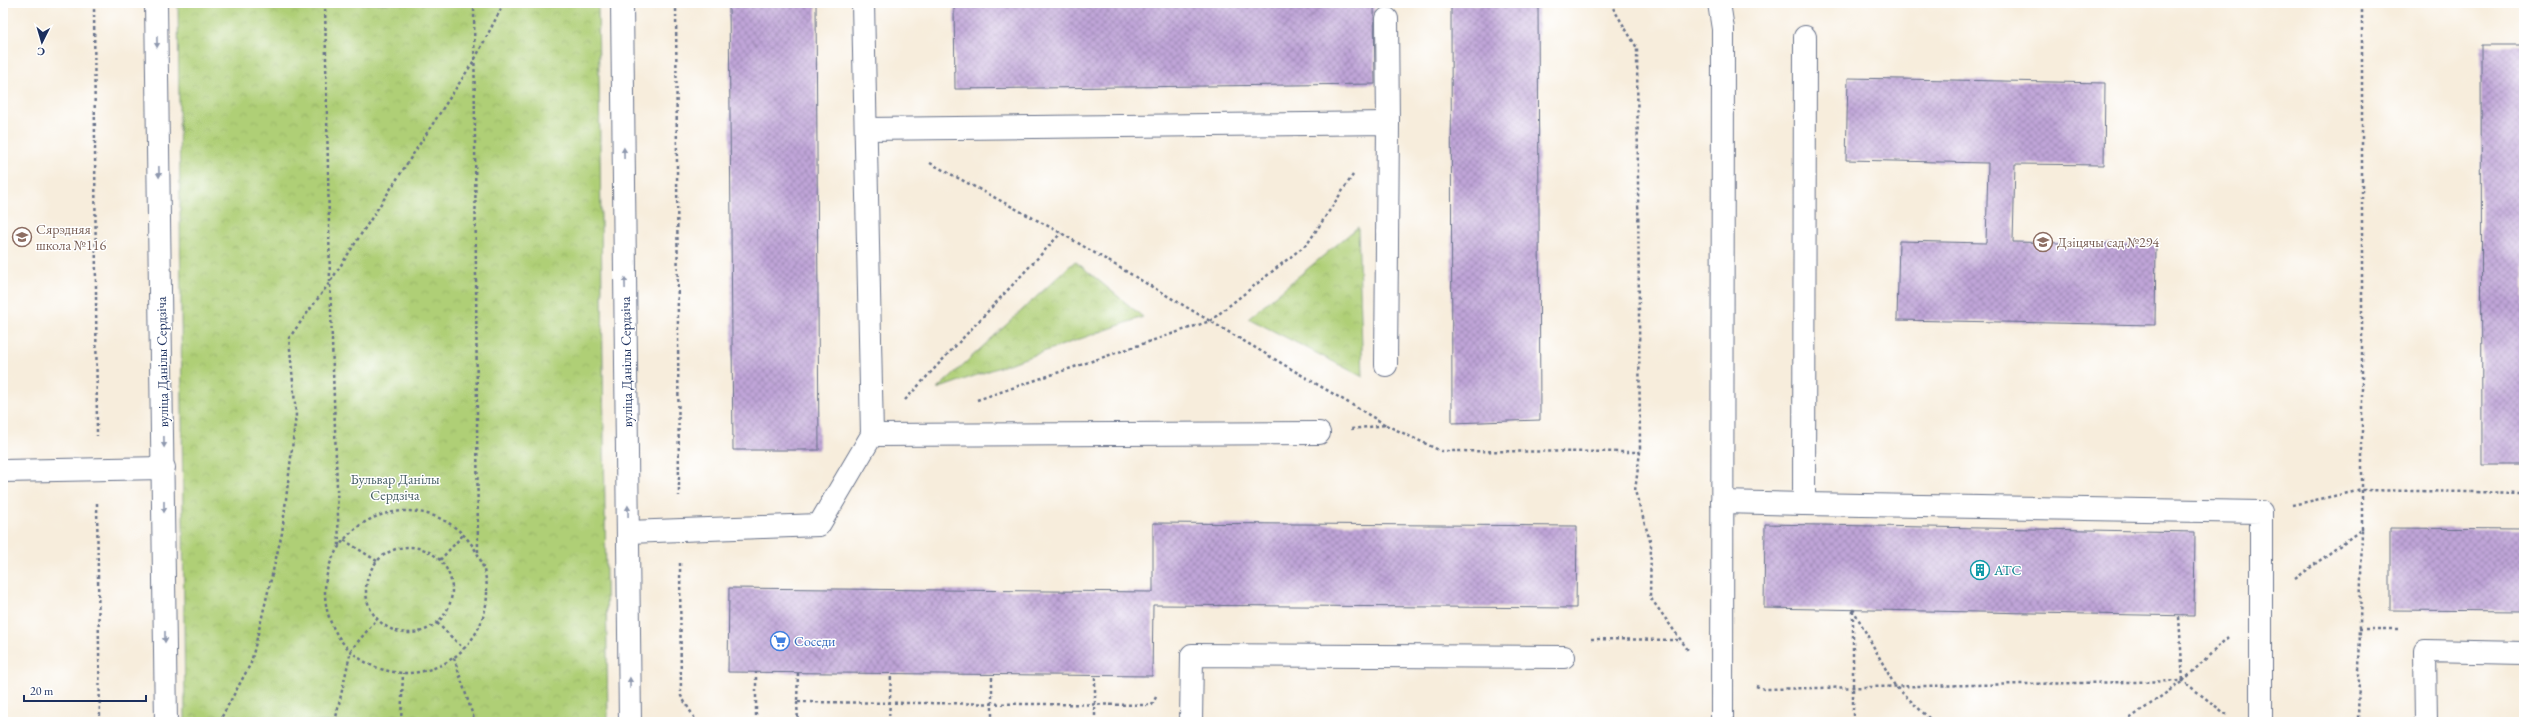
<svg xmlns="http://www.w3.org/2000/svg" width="2527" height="725" font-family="'EB Garamond',serif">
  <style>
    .park { fill: url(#park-crowns); stroke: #657f6a }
    .building { fill: url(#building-cross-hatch) }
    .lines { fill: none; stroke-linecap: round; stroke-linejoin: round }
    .minor-casing { stroke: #68728a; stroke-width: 24 }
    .path { stroke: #68728a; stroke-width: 2.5; stroke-dasharray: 3 3; stroke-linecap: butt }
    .minor { stroke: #fff; stroke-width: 22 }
    .oneway { fill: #8d97ae }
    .labels { text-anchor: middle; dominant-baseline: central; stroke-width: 3; stroke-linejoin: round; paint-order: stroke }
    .education-label { font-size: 14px; fill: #785e54; stroke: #fff; text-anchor: start }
    .street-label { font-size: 14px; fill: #1b2f5e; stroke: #fff }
    .park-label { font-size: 14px; fill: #475f65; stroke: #fff }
    .culture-label { font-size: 14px; fill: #0d838f; stroke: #fff; text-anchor: start }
    .shop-label { font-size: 14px; fill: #366cbe; stroke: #fff; text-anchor: start }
  </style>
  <defs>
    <pattern id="park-crowns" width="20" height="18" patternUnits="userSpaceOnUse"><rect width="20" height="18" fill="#afcf76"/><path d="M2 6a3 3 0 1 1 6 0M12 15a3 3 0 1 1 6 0" fill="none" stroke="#96b268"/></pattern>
    <pattern id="building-cross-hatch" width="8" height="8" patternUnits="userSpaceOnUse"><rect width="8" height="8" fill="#c0a5d8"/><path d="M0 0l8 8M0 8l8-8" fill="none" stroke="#9b87b2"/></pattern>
  </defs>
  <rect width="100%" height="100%" fill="#fff"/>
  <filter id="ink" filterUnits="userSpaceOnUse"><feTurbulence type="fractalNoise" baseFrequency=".025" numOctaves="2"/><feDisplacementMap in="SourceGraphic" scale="8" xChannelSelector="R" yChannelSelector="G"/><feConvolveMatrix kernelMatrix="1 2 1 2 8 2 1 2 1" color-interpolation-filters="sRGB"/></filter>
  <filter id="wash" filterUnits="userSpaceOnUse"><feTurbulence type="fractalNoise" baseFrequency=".012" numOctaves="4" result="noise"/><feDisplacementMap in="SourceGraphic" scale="16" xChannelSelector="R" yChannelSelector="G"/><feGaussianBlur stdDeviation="0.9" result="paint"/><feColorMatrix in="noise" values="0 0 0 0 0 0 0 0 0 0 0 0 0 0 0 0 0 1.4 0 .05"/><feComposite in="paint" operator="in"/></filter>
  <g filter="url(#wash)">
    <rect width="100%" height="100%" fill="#f7eddc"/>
    <!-- park -->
    <g class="park">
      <path d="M 178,3 L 598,3 L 608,722 L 185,722 Z"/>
      <path d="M 1358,227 L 1363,377 L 1248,318 Z"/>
      <path d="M 1075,261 L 1143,317 L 937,389 Z"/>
    </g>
    <g id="blocks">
      <!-- building -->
      <g class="building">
        <path d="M 729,3 L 816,3 L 819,450 L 733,450 Z"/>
        <path d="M 954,3 L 1374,3 L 1375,84 L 955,89 Z"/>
        <path d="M 1538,3 L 1540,420 L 1452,423 L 1451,5 Z"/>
        <path d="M 2481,45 L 2524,45 L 2524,465 L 2482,465 Z"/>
        <path d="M 1848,78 L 2105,83 L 2104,165 L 2015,164 L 2013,242 L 2156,245 L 2155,325 L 1897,320 L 1899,241 L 1986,243 L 1988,163 L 1846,160 Z"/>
        <path d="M 1153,523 L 1577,526 L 1576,608 L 1153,605 L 1152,676 L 728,672 L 729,588 L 1153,592 Z"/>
        <path d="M 1765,524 L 2195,532 L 2194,616 L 1764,608 Z"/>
        <path d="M 2390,528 L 2524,529 L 2524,611 L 2390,610 Z"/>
      </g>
    </g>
  </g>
  <g filter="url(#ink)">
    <use href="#blocks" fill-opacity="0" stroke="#68728a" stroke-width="1"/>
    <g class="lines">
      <!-- minor casing -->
      <g class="minor-casing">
        <g id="minor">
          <path d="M 156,3 L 166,722"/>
          <path d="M 622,3 L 630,722"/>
          <path d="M 863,3 L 872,435 L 1319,433"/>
          <path d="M 1719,3 L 1723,29 L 1722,722"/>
          <path d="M 1387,19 L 1388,123"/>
          <path d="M 1805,37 L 1804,504 L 2261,512 L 2261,722"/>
          <path d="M 866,129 L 1388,123 L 1386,365"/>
          <path d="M 3,471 L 164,468"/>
          <path d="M 1722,502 L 1804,504"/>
          <path d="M 628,532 L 819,525 L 872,435"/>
          <path d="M 1191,722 L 1192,655 L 1564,657"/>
          <path d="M 2426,722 L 2425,651 L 2524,653"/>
        </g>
      </g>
      <!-- path -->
      <g class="path">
        <path d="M 94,3 L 97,436"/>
        <path d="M 325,3 L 330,282 L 339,546"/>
        <path d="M 474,3 L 478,553"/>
        <path d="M 676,3 L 679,496"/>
        <path d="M 1610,3 L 1637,48 L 1640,452 L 1635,491 L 1651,544 L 1650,597 L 1688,650"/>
        <path d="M 930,163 L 1061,233 L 1386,425 L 1351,429"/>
        <path d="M 905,400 L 1061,233"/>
        <path d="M 977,400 L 1210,321 L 1308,243 L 1353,175"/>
        <path d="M 1386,425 L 1441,451 L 1640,452"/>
        <path d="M 97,503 L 100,722"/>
        <path d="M 2292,505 L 2362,490 L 2524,493"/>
        <circle cx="406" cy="592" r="81"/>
        <path d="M 2362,529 L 2362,3"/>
        <path d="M 344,540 L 377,561"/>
        <circle cx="409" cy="590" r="43"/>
        <path d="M 440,560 L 463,535"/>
        <path d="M 680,563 L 681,696 L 697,722"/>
        <path d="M 2295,579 L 2362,529 L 2358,722"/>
        <path d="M 1853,609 L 1895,686 L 1933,722"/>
        <path d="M 1853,611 L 1853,722"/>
        <path d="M 437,623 L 464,649"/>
        <path d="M 2359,629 L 2400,629"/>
        <path d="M 1591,639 L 1680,640"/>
        <path d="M 454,658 L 475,722"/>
        <path d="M 798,673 L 797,702 L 1152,705 L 1157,695"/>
        <path d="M 2183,681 L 2228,637"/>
        <path d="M 1756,686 L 1764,689 L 2183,681 L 2227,715"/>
        <path d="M 797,702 L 798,722"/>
        <path d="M 219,722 L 251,663 L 282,533 L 296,415 L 289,338 L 330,282 L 475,59 L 504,3"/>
        <path d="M 335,722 L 351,650 L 377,619"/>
        <path d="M 401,722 L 403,673"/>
        <path d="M 756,722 L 756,672"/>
        <path d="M 889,722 L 891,674"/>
        <path d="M 992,722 L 992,674"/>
        <path d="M 1095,722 L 1095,676"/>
        <path d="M 2125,722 L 2183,681 L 2179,617"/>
      </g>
      <!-- minor -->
      <use href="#minor" class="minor"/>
    </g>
    <!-- one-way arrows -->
    <defs><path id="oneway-solid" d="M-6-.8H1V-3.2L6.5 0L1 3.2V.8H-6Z"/></defs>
    <g class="oneway">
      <use href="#oneway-solid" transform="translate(157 42) rotate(89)"/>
      <use href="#oneway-solid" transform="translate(624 153) rotate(-91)"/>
      <use href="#oneway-solid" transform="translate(159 172) rotate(89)"/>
      <use href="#oneway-solid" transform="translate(625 283) rotate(-91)"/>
      <use href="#oneway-solid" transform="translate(164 442) rotate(89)"/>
      <use href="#oneway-solid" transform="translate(164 507) rotate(90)"/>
      <use href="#oneway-solid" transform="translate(628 511) rotate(-91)"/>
      <use href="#oneway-solid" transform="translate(165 637) rotate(90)"/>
      <use href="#oneway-solid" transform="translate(630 683) rotate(-91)"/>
    </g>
  </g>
  <!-- icons -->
  <defs>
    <g id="school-ring" transform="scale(1)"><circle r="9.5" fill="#fff" stroke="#8d6e63" stroke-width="1.5"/><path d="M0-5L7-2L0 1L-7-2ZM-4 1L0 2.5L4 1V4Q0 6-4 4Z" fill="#8d6e63"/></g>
    <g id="building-ring" transform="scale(1)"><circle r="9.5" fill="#fff" stroke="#0f9aa8" stroke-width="1.5"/><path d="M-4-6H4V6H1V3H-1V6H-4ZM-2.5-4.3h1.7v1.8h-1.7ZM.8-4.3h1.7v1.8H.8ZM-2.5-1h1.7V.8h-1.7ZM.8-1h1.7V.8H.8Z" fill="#0f9aa8"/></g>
    <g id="supermarket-ring" transform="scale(1)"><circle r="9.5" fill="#fff" stroke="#3f7fe0" stroke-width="1.5"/><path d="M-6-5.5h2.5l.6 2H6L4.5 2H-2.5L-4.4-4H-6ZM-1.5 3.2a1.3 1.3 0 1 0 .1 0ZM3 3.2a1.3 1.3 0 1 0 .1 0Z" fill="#3f7fe0"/></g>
  </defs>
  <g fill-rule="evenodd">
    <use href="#school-ring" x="22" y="237"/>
    <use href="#school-ring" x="2043" y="242"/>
    <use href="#building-ring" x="1980" y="570"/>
    <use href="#supermarket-ring" x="780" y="641"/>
  </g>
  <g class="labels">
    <!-- education labels -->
    <g class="education-label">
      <text x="36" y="229">Сярэдняя<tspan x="36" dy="16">школа №116</tspan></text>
      <text x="2057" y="242">Дзіцячы сад №294</text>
    </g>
    <!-- street labels -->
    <g class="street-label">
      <text transform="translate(162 362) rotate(-91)">вуліца Данілы Сердзіча</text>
      <text transform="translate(626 362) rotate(-91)">вуліца Данілы Сердзіча</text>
    </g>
    <!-- park labels -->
    <g class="park-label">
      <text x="395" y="479">Бульвар Данілы<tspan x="395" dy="16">Сердзіча</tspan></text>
    </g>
    <!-- culture labels -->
    <g class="culture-label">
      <text x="1994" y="570">АТС</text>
    </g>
    <!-- shop labels -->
    <g class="shop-label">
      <text x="794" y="641">Соседи</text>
    </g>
  </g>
  <!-- margin -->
  <rect width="2527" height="725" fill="none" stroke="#fff" stroke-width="16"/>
  <!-- north arrow -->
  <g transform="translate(42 42) rotate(185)" stroke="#ffffff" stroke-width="3" paint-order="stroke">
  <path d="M0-3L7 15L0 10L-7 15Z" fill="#1b2f5e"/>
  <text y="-6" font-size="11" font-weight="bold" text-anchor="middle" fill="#1b2f5e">С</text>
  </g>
  <!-- scale -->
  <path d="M24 695v6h122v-6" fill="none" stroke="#1b2f5e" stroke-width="2"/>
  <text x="30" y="695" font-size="12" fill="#1b2f5e" stroke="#ffffff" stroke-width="3" paint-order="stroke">20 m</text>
</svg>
